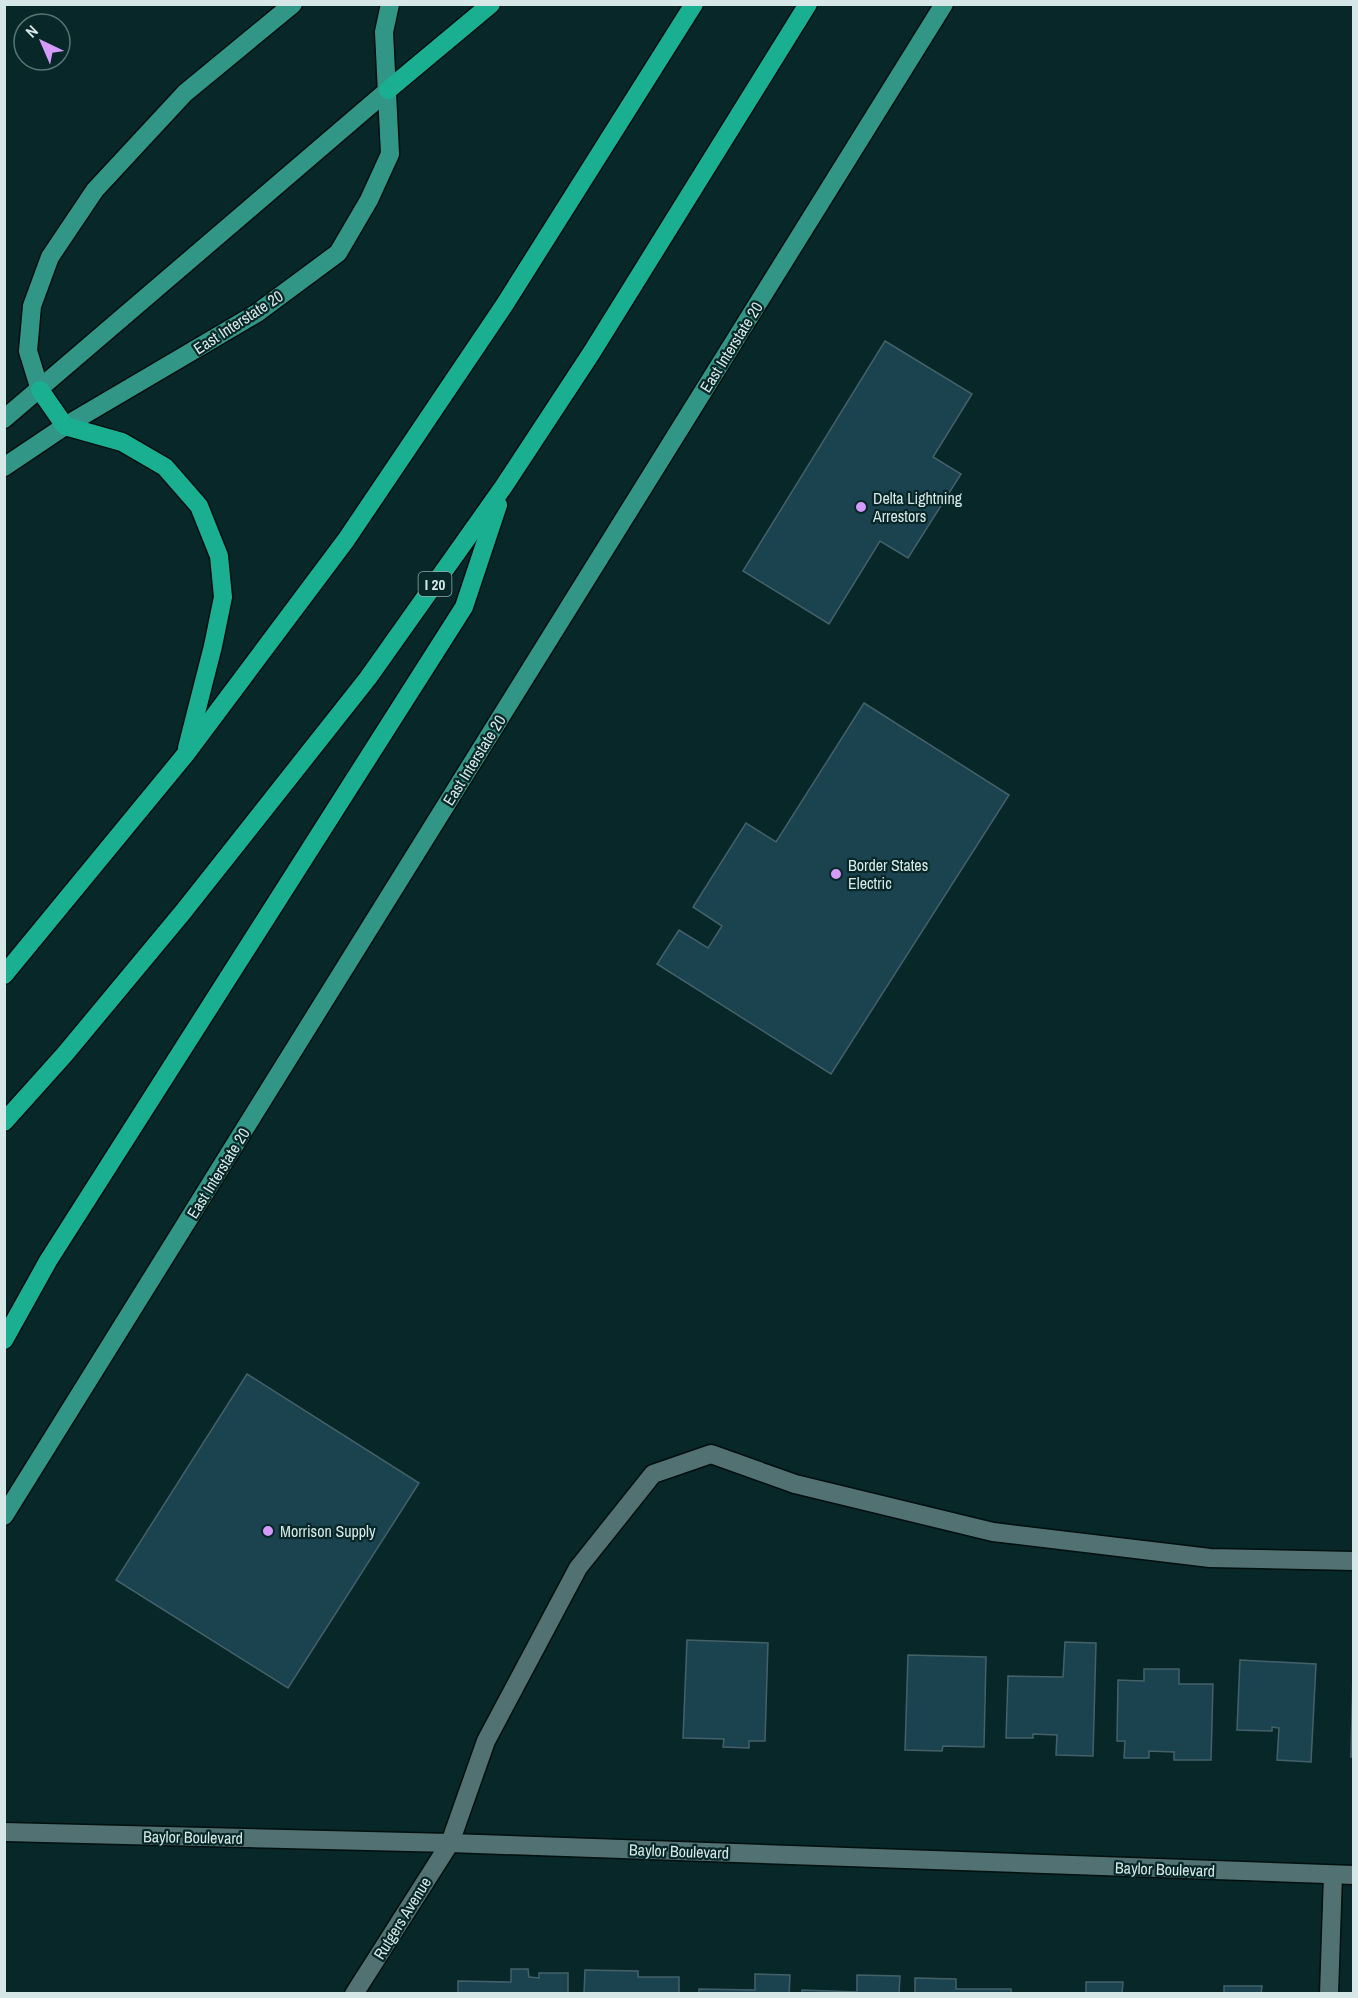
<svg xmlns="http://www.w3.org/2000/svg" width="1358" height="1998" font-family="'Archivo Narrow',sans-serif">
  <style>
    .building { fill: #1a434f; stroke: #44616a; stroke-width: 1.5 }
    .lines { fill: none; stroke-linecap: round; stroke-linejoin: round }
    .minor-casing { stroke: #000f0f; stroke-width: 21 }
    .major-casing { stroke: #000f0f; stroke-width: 21 }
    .highway-casing { stroke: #000f0f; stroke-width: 21 }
    .minor { stroke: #517172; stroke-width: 18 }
    .major { stroke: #319685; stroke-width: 18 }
    .highway { stroke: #1baf92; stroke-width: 18 }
    .poi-dot { fill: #d69bfa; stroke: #072728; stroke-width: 2 }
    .labels { text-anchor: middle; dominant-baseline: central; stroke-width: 4.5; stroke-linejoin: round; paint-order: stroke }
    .shield { fill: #072728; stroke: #98adae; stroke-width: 1.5 }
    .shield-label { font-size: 15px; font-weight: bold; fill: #d6e7e7 }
    .street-label { font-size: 16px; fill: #d6e7e7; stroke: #072728 }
    .poi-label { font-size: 16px; fill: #d6e7e7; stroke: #072728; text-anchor: start }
  </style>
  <rect width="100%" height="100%" fill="#072728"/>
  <!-- building -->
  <g class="building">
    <path d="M 885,341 L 972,394 L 933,457 L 961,474 L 908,558 L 880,541 L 829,624 L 743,571 Z"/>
    <path d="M 864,703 L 1009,795 L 831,1074 L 657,964 L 679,930 L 708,948 L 722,926 L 693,907 L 746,823 L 776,842 Z"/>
    <path d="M 247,1374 L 419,1483 L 288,1688 L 116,1580 Z"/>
    <path d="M 687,1640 L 768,1643 L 765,1741 L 749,1741 L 749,1748 L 723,1747 L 724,1739 L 683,1738 Z"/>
    <path d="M 1065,1642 L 1096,1643 L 1093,1756 L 1056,1755 L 1057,1735 L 1033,1734 L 1033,1738 L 1006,1738 L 1008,1676 L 1063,1677 Z"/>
    <path d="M 908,1655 L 986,1657 L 984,1747 L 943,1746 L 942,1751 L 905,1750 Z"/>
    <path d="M 1240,1660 L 1316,1664 L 1311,1762 L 1277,1760 L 1279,1728 L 1272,1727 L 1272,1731 L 1237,1730 Z"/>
    <path d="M 1144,1669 L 1179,1669 L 1179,1684 L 1213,1684 L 1211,1760 L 1174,1760 L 1174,1752 L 1149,1751 L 1149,1758 L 1124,1758 L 1125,1741 L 1117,1741 L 1118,1680 L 1144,1681 Z"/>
    <path d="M 1353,1671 L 1354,1671 L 1354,1757 L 1351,1757 Z"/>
    <path d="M 511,1969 L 528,1969 L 529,1977 L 539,1978 L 539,1973 L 568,1973 L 568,1994 L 458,1994 L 458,1981 L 511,1982 Z"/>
    <path d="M 585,1970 L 638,1971 L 638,1977 L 679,1977 L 679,1994 L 584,1994 Z"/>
    <path d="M 755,1974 L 790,1975 L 789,1994 L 699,1994 L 699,1989 L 755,1990 Z"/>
    <path d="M 857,1975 L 900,1976 L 899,1994 L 802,1994 L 802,1990 L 857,1992 Z"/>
    <path d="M 915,1978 L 956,1979 L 956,1989 L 1011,1989 L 1011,1994 L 915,1994 Z"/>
    <path d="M 1086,1982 L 1123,1982 L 1122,1994 L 1086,1994 Z"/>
    <path d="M 1224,1986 L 1262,1986 L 1261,1994 L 1224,1994 Z"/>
  </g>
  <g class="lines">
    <!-- minor casing -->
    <g class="minor-casing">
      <g id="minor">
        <path d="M 4,1832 L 450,1843 L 1354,1875"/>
        <path d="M 354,1994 L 450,1843 L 486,1741 L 578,1568 L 653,1474 L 711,1454 L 795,1484 L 993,1532 L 1210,1558 L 1354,1561"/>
        <path d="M 1329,1994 L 1333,1875"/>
      </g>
    </g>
    <!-- major casing -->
    <g class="major-casing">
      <g id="major">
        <path d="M 40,390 L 28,351 L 32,306 L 50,257 L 95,190 L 185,93 L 293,4"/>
        <path d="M 4,419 L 388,90"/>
        <path d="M 4,467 L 65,426 L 257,313 L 338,253 L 369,200 L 390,154 L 384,32 L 390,4"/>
        <path d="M 4,1516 L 944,4"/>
      </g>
    </g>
    <!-- highway casing -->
    <g class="highway-casing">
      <g id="highway">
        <path d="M 388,90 L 491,4"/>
        <path d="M 40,390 L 65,426 L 122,442 L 165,467 L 199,506 L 219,556 L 223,597 L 213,646 L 187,748"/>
        <path d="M 4,975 L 185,755 L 346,540 L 505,304 L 694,4"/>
        <path d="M 4,1122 L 65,1054 L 183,912 L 368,678 L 504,486 L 592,352 L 808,4"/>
        <path d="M 4,1340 L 48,1261 L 464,607 L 498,505"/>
      </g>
    </g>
    <!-- minor -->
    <use href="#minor" class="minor"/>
    <!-- major -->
    <use href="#major" class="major"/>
    <!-- highway -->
    <use href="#highway" class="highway"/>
  </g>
  <!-- markers -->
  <g class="poi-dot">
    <circle cx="861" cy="507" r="6"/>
    <circle cx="836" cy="874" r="6"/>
    <circle cx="268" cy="1531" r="6"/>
  </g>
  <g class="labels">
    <!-- shield labels -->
    <rect class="shield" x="418.5" y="572" width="33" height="24" rx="4.5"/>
    <g class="shield-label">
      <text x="435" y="584">I 20</text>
    </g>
    <!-- street labels -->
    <g class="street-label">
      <text transform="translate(238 322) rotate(-33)">East Interstate 20</text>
      <text transform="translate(731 347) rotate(-58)">East Interstate 20</text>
      <text transform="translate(474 760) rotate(-58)">East Interstate 20</text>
      <text transform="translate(218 1173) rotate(-58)">East Interstate 20</text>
      <text transform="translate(193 1837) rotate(1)">Baylor Boulevard</text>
      <text transform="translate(679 1851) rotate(2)">Baylor Boulevard</text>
      <text transform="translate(1165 1869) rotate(2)">Baylor Boulevard</text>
      <text transform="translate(402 1918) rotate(-58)">Rutgers Avenue</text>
    </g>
    <!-- poi labels -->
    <g class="poi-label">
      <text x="873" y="498">Delta Lightning<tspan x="873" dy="18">Arrestors</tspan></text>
      <text x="848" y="865">Border States<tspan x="848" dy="18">Electric</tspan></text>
      <text x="280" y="1531">Morrison Supply</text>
    </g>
  </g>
  <!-- border -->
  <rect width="1358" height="1998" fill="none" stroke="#d6e7e7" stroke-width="12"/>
  <!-- north arrow -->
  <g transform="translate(42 42) rotate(316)"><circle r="28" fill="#072728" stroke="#5a7474" stroke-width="1.5"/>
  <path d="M0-4.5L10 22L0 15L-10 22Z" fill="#d69bfa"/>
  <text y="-9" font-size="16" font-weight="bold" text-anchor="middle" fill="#d6e7e7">N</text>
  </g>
</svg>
